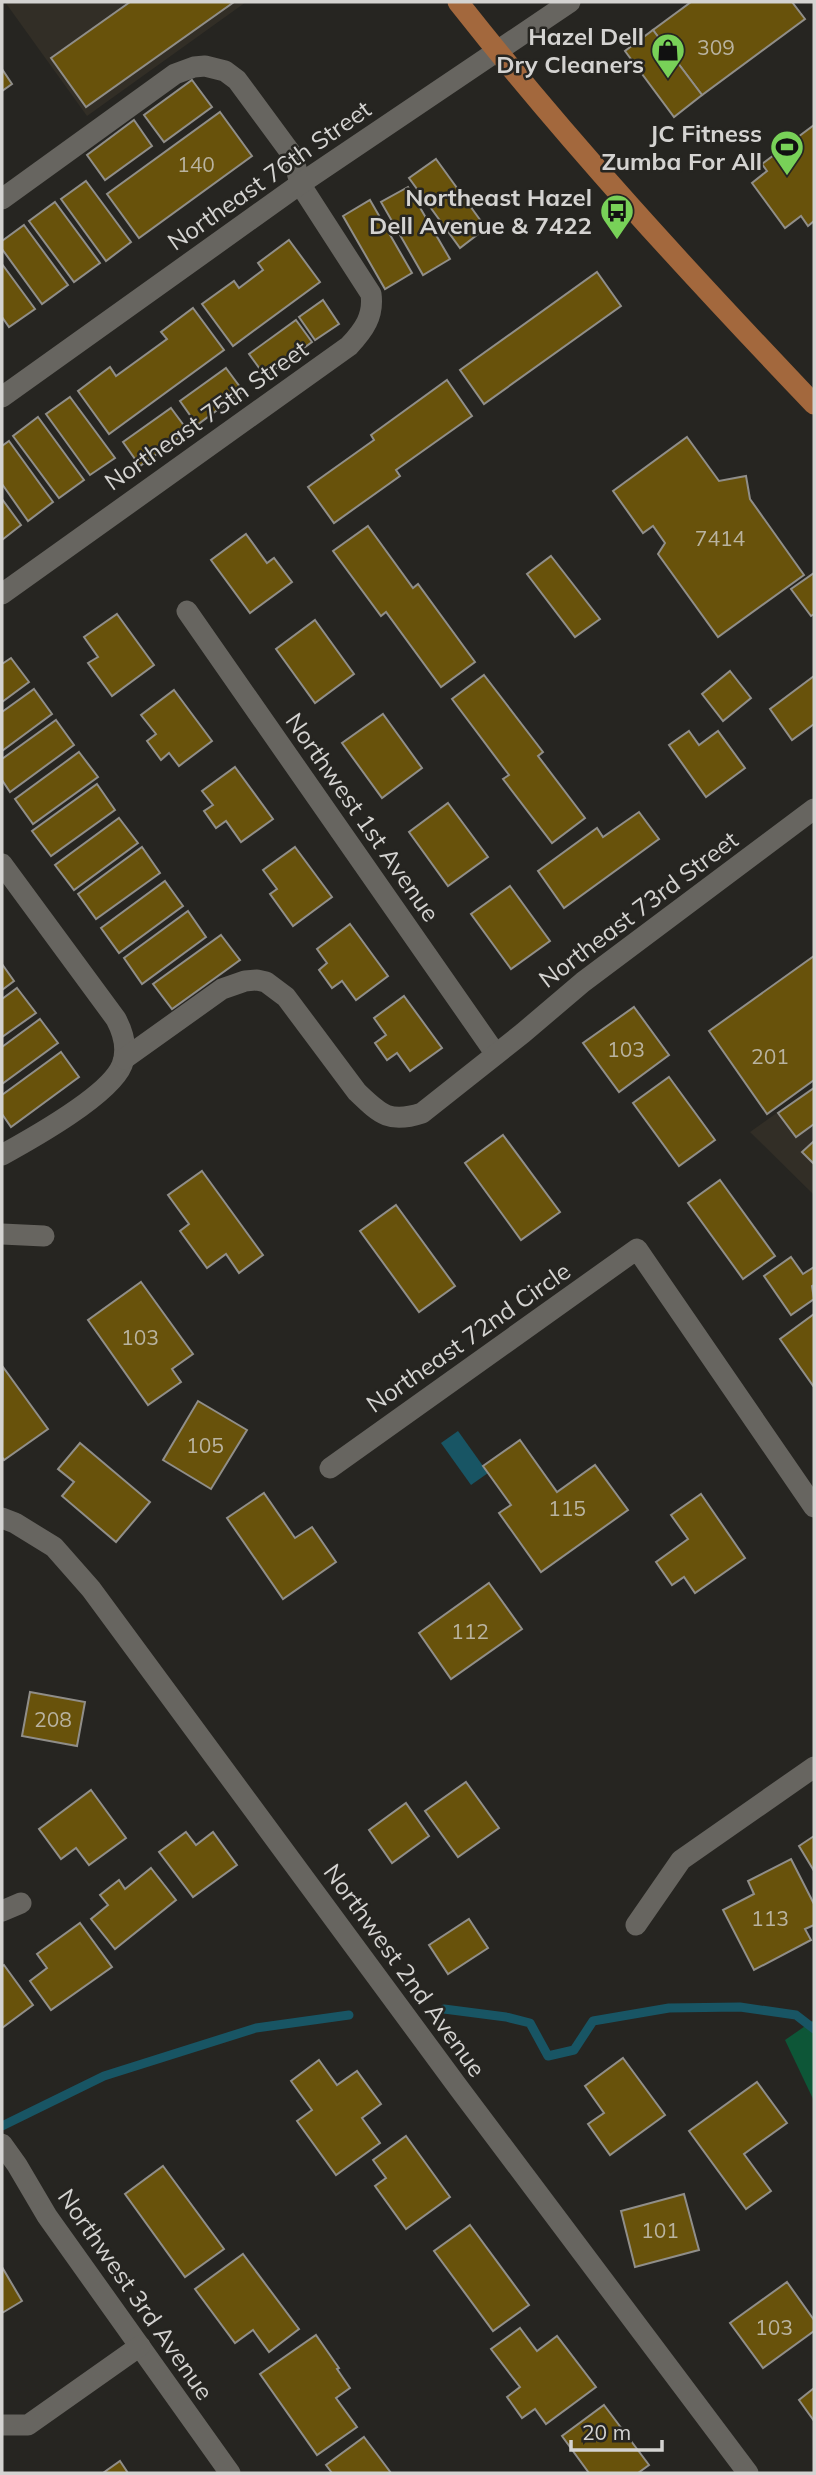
<svg xmlns="http://www.w3.org/2000/svg" width="816" height="2475" font-family="Mulish,sans-serif">
  <style>
    .built { fill: #322e26 }
    .green { fill: #0d5637 }
    .water { fill: #185564 }
    .lines { fill: none; stroke-linecap: round; stroke-linejoin: round }
    .stream { stroke: #185564; stroke-width: 9 }
    .building { fill: #68520b; stroke: #908e89; stroke-width: 2 }
    .minor { stroke: #676560; stroke-width: 21 }
    .major { stroke: #a3683d; stroke-width: 21 }
    .labels { text-anchor: middle; dominant-baseline: central; stroke-width: 5; stroke-linejoin: round; paint-order: stroke }
    .number-label { font-size: 21px; fill: #b9b3a0 }
    .poi-label { font-size: 24px; font-weight: bold; fill: #d4d3d1; stroke: #262521; text-anchor: end }
    .street-label { font-size: 24px; fill: #d4d3d1; stroke: #262521 }
  </style>
  <rect width="100%" height="100%" fill="#262521"/>
  <!-- built -->
  <g class="built">
    <path d="M 5,2 L 246,2 L 87,116 Z"/>
    <path d="M 814,1086 L 814,1195 L 750,1132 Z"/>
  </g>
  <!-- green -->
  <path class="green" d="M 814,2020 L 814,2101 L 785,2040 Z"/>
  <!-- water -->
  <path class="water" d="M 458,1431 L 488,1473 L 471,1485 L 441,1443 Z"/>
  <g class="lines">
    <!-- stream -->
    <g class="stream">
      <path d="M 444,2009 L 506,2017 L 530,2023 L 548,2056 L 574,2050 L 593,2021 L 669,2008 L 740,2007 L 796,2015 L 814,2029"/>
      <path d="M 2,2126 L 104,2076 L 256,2028 L 349,2015"/>
    </g>
  </g>
  <!-- building -->
  <g class="building">
    <path d="M 130,2 L 234,2 L 86,107 L 51,58 Z"/>
    <path d="M 691,2 L 792,2 L 805,19 L 702,95 L 653,30 Z"/>
    <path d="M 653,30 L 702,95 L 674,117 L 625,51 Z"/>
    <path d="M 2,69 L 12,84 L 2,91 Z"/>
    <path d="M 192,80 L 212,107 L 164,142 L 144,115 Z"/>
    <path d="M 220,112 L 252,156 L 139,238 L 107,194 Z"/>
    <path d="M 134,120 L 152,146 L 105,180 L 87,155 Z"/>
    <path d="M 814,125 L 814,221 L 808,226 L 801,216 L 785,228 L 752,183 L 767,171 L 762,164 Z"/>
    <path d="M 436,159 L 486,228 L 460,248 L 409,178 Z"/>
    <path d="M 86,181 L 131,242 L 106,261 L 61,199 Z"/>
    <path d="M 408,187 L 450,259 L 423,275 L 381,202 Z"/>
    <path d="M 370,200 L 412,273 L 385,289 L 343,216 Z"/>
    <path d="M 55,202 L 100,263 L 74,282 L 29,221 Z"/>
    <path d="M 24,225 L 68,285 L 42,304 L 2,249 L 2,241 Z"/>
    <path d="M 289,240 L 320,282 L 233,346 L 202,304 L 234,281 L 239,288 L 263,270 L 258,263 Z"/>
    <path d="M 2,264 L 35,309 L 9,327 L 2,317 Z"/>
    <path d="M 597,272 L 621,306 L 484,404 L 460,370 Z"/>
    <path d="M 323,300 L 339,324 L 315,340 L 299,317 Z"/>
    <path d="M 193,308 L 224,350 L 109,434 L 78,391 L 110,367 L 116,376 L 167,339 L 161,332 Z"/>
    <path d="M 296,320 L 312,342 L 265,376 L 249,354 Z"/>
    <path d="M 226,368 L 243,391 L 197,425 L 180,401 Z"/>
    <path d="M 447,380 L 472,416 L 396,470 L 400,476 L 334,523 L 308,487 L 374,440 L 371,435 Z"/>
    <path d="M 70,397 L 115,458 L 90,475 L 46,414 Z"/>
    <path d="M 171,408 L 188,431 L 140,466 L 123,442 Z"/>
    <path d="M 38,417 L 84,480 L 59,498 L 13,436 Z"/>
    <path d="M 687,437 L 719,481 L 746,476 L 750,499 L 804,575 L 718,637 L 658,554 L 665,543 L 653,526 L 643,533 L 613,491 Z"/>
    <path d="M 9,441 L 53,502 L 28,521 L 2,484 L 2,446 Z"/>
    <path d="M 2,499 L 21,525 L 2,540 Z"/>
    <path d="M 368,526 L 413,588 L 418,584 L 475,662 L 441,687 L 386,612 L 381,616 L 333,551 Z"/>
    <path d="M 246,534 L 267,563 L 274,558 L 292,582 L 250,613 L 211,560 Z"/>
    <path d="M 551,556 L 600,619 L 575,637 L 527,574 Z"/>
    <path d="M 814,573 L 814,614 L 811,616 L 791,589 Z"/>
    <path d="M 117,614 L 154,665 L 112,696 L 88,663 L 98,657 L 84,637 Z"/>
    <path d="M 315,620 L 354,674 L 315,703 L 276,649 Z"/>
    <path d="M 11,658 L 29,682 L 2,702 L 2,664 Z"/>
    <path d="M 730,671 L 751,698 L 723,721 L 702,694 Z"/>
    <path d="M 484,675 L 543,752 L 538,756 L 585,818 L 552,843 L 503,779 L 509,775 L 452,699 Z"/>
    <path d="M 814,676 L 814,724 L 792,740 L 770,709 Z"/>
    <path d="M 34,689 L 52,714 L 2,751 L 2,712 Z"/>
    <path d="M 174,690 L 212,741 L 179,766 L 169,753 L 161,760 L 147,741 L 156,734 L 141,715 Z"/>
    <path d="M 383,714 L 422,768 L 382,798 L 342,743 Z"/>
    <path d="M 56,720 L 74,745 L 10,792 L 2,780 L 2,759 Z"/>
    <path d="M 689,731 L 699,745 L 718,731 L 745,768 L 706,797 L 669,745 Z"/>
    <path d="M 79,752 L 98,777 L 33,824 L 15,799 Z"/>
    <path d="M 235,767 L 273,819 L 241,842 L 226,821 L 216,828 L 204,811 L 213,805 L 202,791 Z"/>
    <path d="M 97,784 L 115,810 L 51,856 L 32,831 Z"/>
    <path d="M 448,803 L 488,857 L 448,886 L 409,832 Z"/>
    <path d="M 639,812 L 659,839 L 564,908 L 538,871 L 597,828 L 603,837 Z"/>
    <path d="M 119,818 L 138,843 L 74,890 L 55,865 Z"/>
    <path d="M 142,847 L 160,873 L 96,919 L 78,894 Z"/>
    <path d="M 295,847 L 332,897 L 293,926 L 270,894 L 277,889 L 263,870 Z"/>
    <path d="M 165,881 L 183,906 L 119,953 L 101,928 Z"/>
    <path d="M 510,886 L 550,941 L 511,969 L 471,914 Z"/>
    <path d="M 188,911 L 206,937 L 142,984 L 124,958 Z"/>
    <path d="M 350,924 L 388,976 L 356,1000 L 342,981 L 332,988 L 319,970 L 327,963 L 317,949 Z"/>
    <path d="M 221,935 L 240,960 L 172,1009 L 153,984 Z"/>
    <path d="M 814,956 L 814,1080 L 767,1114 L 709,1031 Z"/>
    <path d="M 2,964 L 14,981 L 2,990 Z"/>
    <path d="M 17,988 L 36,1013 L 2,1037 L 2,999 Z"/>
    <path d="M 404,996 L 442,1048 L 410,1071 L 397,1053 L 387,1060 L 375,1043 L 386,1035 L 374,1018 Z"/>
    <path d="M 634,1007 L 669,1055 L 619,1092 L 583,1043 Z"/>
    <path d="M 40,1019 L 58,1043 L 2,1084 L 2,1047 Z"/>
    <path d="M 61,1052 L 79,1077 L 11,1127 L 2,1114 L 2,1095 Z"/>
    <path d="M 669,1077 L 715,1140 L 679,1166 L 633,1103 Z"/>
    <path d="M 814,1088 L 814,1124 L 796,1137 L 778,1113 Z"/>
    <path d="M 503,1135 L 560,1212 L 521,1240 L 465,1163 Z"/>
    <path d="M 814,1141 L 814,1164 L 802,1152 Z"/>
    <path d="M 202,1171 L 263,1255 L 239,1273 L 226,1254 L 207,1268 L 180,1231 L 189,1224 L 168,1195 Z"/>
    <path d="M 720,1180 L 775,1256 L 743,1279 L 688,1203 Z"/>
    <path d="M 396,1205 L 455,1286 L 419,1312 L 360,1231 Z"/>
    <path d="M 791,1257 L 803,1274 L 814,1267 L 814,1285 L 812,1286 L 814,1299 L 791,1315 L 764,1276 Z"/>
    <path d="M 141,1282 L 193,1354 L 172,1369 L 181,1382 L 148,1405 L 88,1320 Z"/>
    <path d="M 814,1314 L 814,1387 L 780,1339 Z"/>
    <path d="M 3,1367 L 48,1429 L 4,1460 L 2,1457 Z"/>
    <path d="M 198,1401 L 247,1430 L 211,1489 L 163,1460 Z"/>
    <path d="M 520,1440 L 557,1492 L 595,1465 L 628,1510 L 541,1572 L 499,1513 L 511,1505 L 483,1466 Z"/>
    <path d="M 80,1443 L 150,1502 L 116,1542 L 62,1496 L 74,1482 L 58,1469 Z"/>
    <path d="M 264,1493 L 295,1538 L 312,1527 L 336,1562 L 283,1599 L 227,1518 Z"/>
    <path d="M 701,1494 L 745,1558 L 695,1593 L 684,1577 L 672,1585 L 656,1562 L 688,1539 L 671,1515 Z"/>
    <path d="M 489,1583 L 522,1629 L 451,1679 L 419,1633 Z"/>
    <path d="M 30,1692 L 85,1702 L 77,1746 L 22,1736 Z"/>
    <path d="M 466,1782 L 499,1828 L 458,1857 L 425,1811 Z"/>
    <path d="M 91,1790 L 126,1838 L 89,1865 L 76,1848 L 61,1859 L 39,1829 Z"/>
    <path d="M 406,1803 L 429,1836 L 392,1863 L 369,1830 Z"/>
    <path d="M 186,1832 L 196,1845 L 213,1832 L 237,1865 L 193,1897 L 159,1852 Z"/>
    <path d="M 814,1836 L 814,1871 L 799,1846 Z"/>
    <path d="M 791,1859 L 814,1904 L 814,1925 L 805,1929 L 811,1940 L 754,1970 L 723,1910 L 754,1894 L 748,1881 Z"/>
    <path d="M 151,1868 L 176,1900 L 115,1949 L 91,1919 L 108,1905 L 100,1895 L 119,1880 L 125,1889 Z"/>
    <path d="M 469,1919 L 488,1948 L 448,1974 L 429,1945 Z"/>
    <path d="M 80,1923 L 112,1967 L 51,2010 L 30,1981 L 47,1968 L 37,1954 Z"/>
    <path d="M 4,1965 L 33,2005 L 2,2028 L 2,1966 Z"/>
    <path d="M 623,2058 L 665,2115 L 610,2155 L 588,2124 L 604,2113 L 585,2086 Z"/>
    <path d="M 319,2060 L 337,2085 L 357,2071 L 381,2104 L 362,2118 L 380,2143 L 336,2175 L 297,2121 L 312,2110 L 291,2081 Z"/>
    <path d="M 757,2082 L 787,2123 L 744,2154 L 771,2191 L 746,2209 L 689,2131 Z"/>
    <path d="M 406,2136 L 450,2197 L 406,2229 L 375,2186 L 386,2178 L 373,2160 Z"/>
    <path d="M 163,2166 L 224,2249 L 185,2277 L 125,2194 Z"/>
    <path d="M 684,2194 L 699,2250 L 635,2267 L 621,2211 Z"/>
    <path d="M 470,2225 L 529,2305 L 493,2331 L 434,2251 Z"/>
    <path d="M 243,2254 L 299,2329 L 269,2352 L 253,2330 L 235,2343 L 195,2289 Z"/>
    <path d="M 2,2267 L 22,2301 L 2,2313 Z"/>
    <path d="M 787,2282 L 814,2320 L 814,2331 L 763,2368 L 730,2323 Z"/>
    <path d="M 520,2328 L 537,2351 L 557,2336 L 596,2387 L 546,2424 L 535,2409 L 522,2418 L 507,2397 L 520,2387 L 491,2349 Z"/>
    <path d="M 316,2335 L 339,2368 L 337,2369 L 350,2388 L 336,2398 L 357,2427 L 317,2455 L 260,2374 Z"/>
    <path d="M 814,2388 L 814,2421 L 799,2400 Z"/>
    <path d="M 604,2405 L 649,2465 L 638,2473 L 589,2473 L 562,2436 Z"/>
    <path d="M 364,2437 L 391,2473 L 332,2473 L 326,2465 Z"/>
    <path d="M 120,2461 L 128,2473 L 103,2473 Z"/>
  </g>
  <g class="lines">
    <!-- minor -->
    <g class="minor">
      <path d="M 2,199 L 175,74 L 194,67 L 205,66 L 225,71 L 237,80 L 293,156 L 300,184 L 371,294 C 374,316 364,330 349,346 L 2,594"/>
      <path d="M 2,397 L 300,184 L 570,2"/>
      <path d="M 187,611 L 495,1053"/>
      <path d="M 2,864 L 116,1019 C 124,1034 128,1049 122,1065 C 110,1095 31,1139 2,1155"/>
      <path d="M 124,1059 L 222,989 L 245,981 L 257,980 L 266,982 L 286,997 L 357,1092 C 380,1114 389,1124 422,1113 L 523,1033 L 583,982 L 814,809"/>
      <path d="M 2,1234 L 44,1236"/>
      <path d="M 330,1468 L 637,1249 L 814,1507"/>
      <path d="M 2,1518 L 15,1523 L 54,1547 L 91,1589 L 458,2087 L 748,2473"/>
      <path d="M 2,1911 L 21,1903"/>
      <path d="M 636,1925 L 681,1860 L 814,1767"/>
      <path d="M 2,2144 L 17,2165 L 47,2216 L 230,2473"/>
      <path d="M 2,2425 L 28,2425 L 140,2346"/>
    </g>
    <!-- major -->
    <path class="major" d="M 458,2 C 569,143 690,274 814,404"/>
  </g>
  <!-- icons -->
  <defs>
    <g id="shop-pin" transform="scale(1.75)"><path d="M0 17L-7.5 6A9.5 9.5 0 1 1 7.5 6Z" fill="#78d158" stroke="#262521"/><path d="M-5-2.5h2.3a2.7 3.5 0 0 1 5.4 0H5L5.5 6h-11ZM-1.5-2.5h3a1.5 2.3 0 0 0-3 0Z" fill="#111"/></g>
    <g id="stadium-pin" transform="scale(1.75)"><path d="M0 17L-7.5 6A9.5 9.5 0 1 1 7.5 6Z" fill="#78d158" stroke="#262521"/><path d="M0-5a6.5 5 0 1 0 0 10a6.5 5 0 1 0 0-10ZM-3.5-1.8h7v3.6h-7Z" fill="#111"/></g>
    <g id="bus-pin" transform="scale(1.75)"><path d="M0 17L-7.5 6A9.5 9.5 0 1 1 7.5 6Z" fill="#78d158" stroke="#262521"/><path d="M-5-6H5V4H4V6H2V4H-2V6H-4V4H-5ZM-3.5-4V0h7V-4ZM-3.5 1.2v1.5H-2V1.2ZM2 1.2v1.5H3.5V1.2Z" fill="#111"/></g>
  </defs>
  <g fill-rule="evenodd">
    <use href="#shop-pin" x="668" y="50"/>
    <use href="#stadium-pin" x="787" y="147"/>
    <use href="#bus-pin" x="617" y="211"/>
  </g>
  <g class="labels">
    <!-- number labels -->
    <g class="number-label">
      <text x="716" y="47">309</text>
      <text x="196" y="164">140</text>
      <text x="720" y="538">7414</text>
      <text x="626" y="1049">103</text>
      <text x="770" y="1056">201</text>
      <text x="140" y="1337">103</text>
      <text x="205" y="1445">105</text>
      <text x="567" y="1508">115</text>
      <text x="470" y="1631">112</text>
      <text x="53" y="1719">208</text>
      <text x="770" y="1918">113</text>
      <text x="660" y="2230">101</text>
      <text x="774" y="2327">103</text>
    </g>
    <!-- poi labels -->
    <g class="poi-label">
      <text x="644" y="36">Hazel Dell<tspan x="644" dy="28">Dry Cleaners</tspan></text>
      <text x="762" y="133">JC Fitness<tspan x="762" dy="28">Zumba For All</tspan></text>
      <text x="592" y="197">Northeast Hazel<tspan x="592" dy="28">Dell Avenue &amp; 7422</tspan></text>
    </g>
    <!-- street labels -->
    <g class="street-label">
      <text transform="translate(269 175) rotate(-35)">Northeast 76th Street</text>
      <text transform="translate(206 415) rotate(-35)">Northeast 75th Street</text>
      <text transform="translate(363 817) rotate(55)">Northwest 1st Avenue</text>
      <text transform="translate(638 909) rotate(-37)">Northeast 73rd Street</text>
      <text transform="translate(468 1337) rotate(-35)">Northeast 72nd Circle</text>
      <text transform="translate(405 1970) rotate(54)">Northwest 2nd Avenue</text>
      <text transform="translate(136 2294) rotate(55)">Northwest 3rd Avenue</text>
    </g>
  </g>
  <!-- border -->
  <rect width="816" height="2475" fill="none" stroke="#d4d3d1" stroke-width="7"/>
  <!-- scale -->
  <path d="M571 2440v10h91v-10" fill="none" stroke="#d4d3d1" stroke-width="3.5"/>
  <text x="582" y="2440" font-size="21" fill="#d4d3d1" stroke="#262521" stroke-width="5" paint-order="stroke">20 m</text>
</svg>
